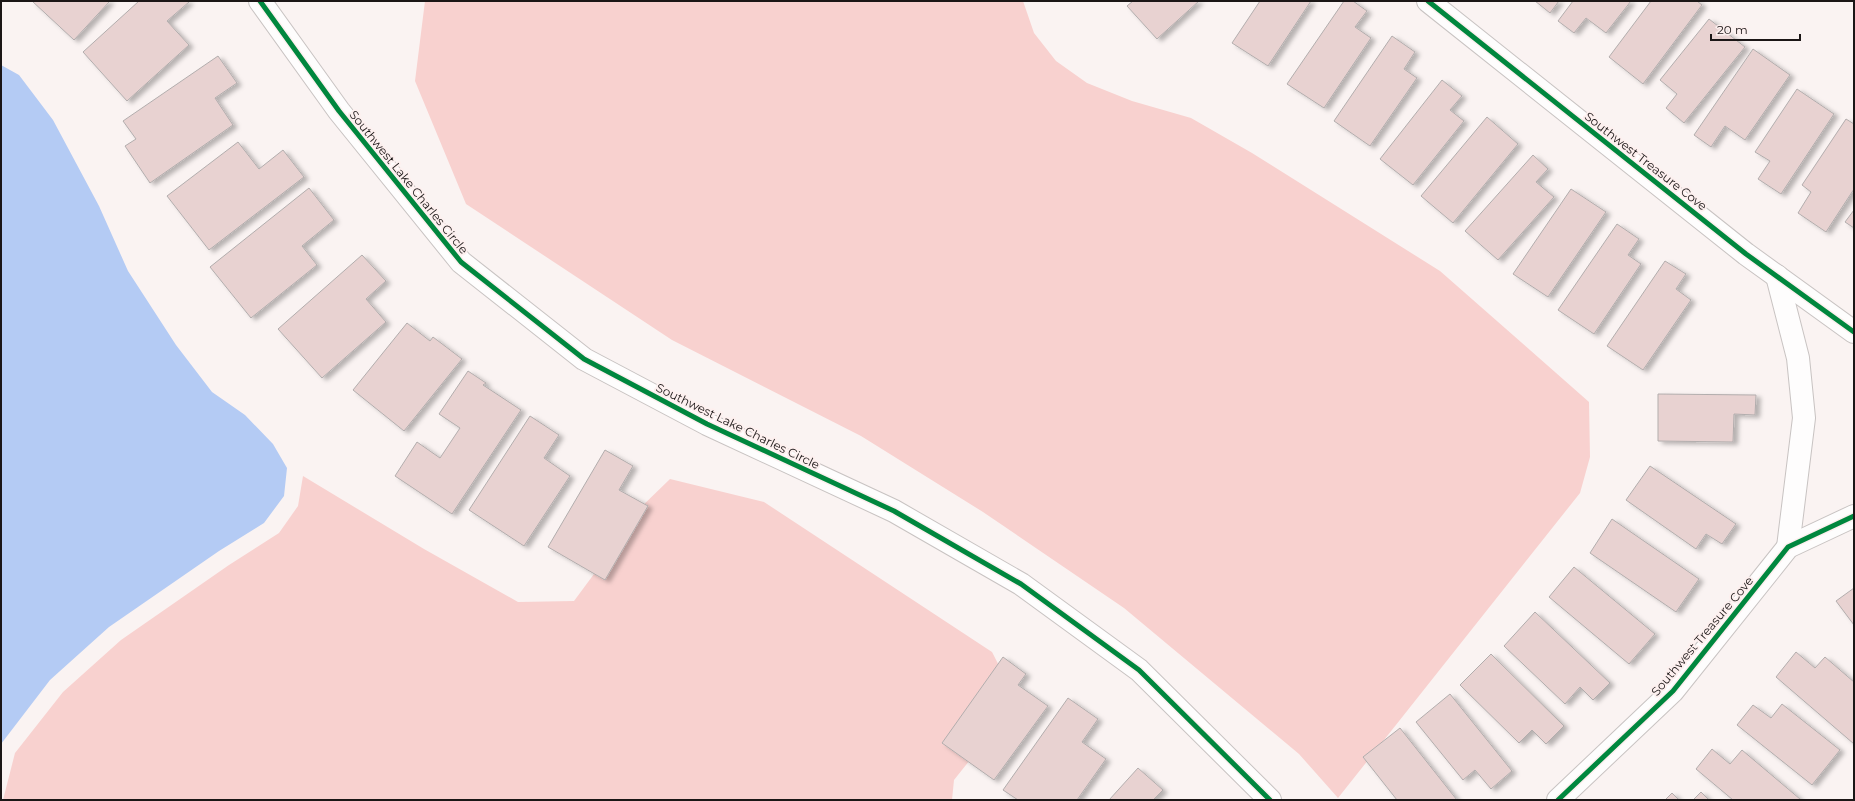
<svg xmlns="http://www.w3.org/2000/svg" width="1855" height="801" font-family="Montserrat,sans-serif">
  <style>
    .green { fill: #f8d1cf }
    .water { fill: #b4cbf4 }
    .building { fill: #e8d2d1; stroke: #b2adad; filter: url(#shadow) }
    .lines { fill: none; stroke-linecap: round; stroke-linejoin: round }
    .minor-casing { stroke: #c8c3c2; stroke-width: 24 }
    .minor { stroke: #fefdfd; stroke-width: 22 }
    .cycleway-casing { stroke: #fdf0ef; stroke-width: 8 }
    .cycleway { stroke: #00873e; stroke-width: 5 }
    .labels { text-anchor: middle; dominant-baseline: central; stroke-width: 4; stroke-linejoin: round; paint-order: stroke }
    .street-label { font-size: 12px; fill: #1b1616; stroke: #fdf0ef }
  </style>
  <defs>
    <filter id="shadow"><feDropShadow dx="4.5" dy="2.5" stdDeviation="2" flood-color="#0004"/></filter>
  </defs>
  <rect width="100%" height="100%" fill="#faf3f2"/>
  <!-- green -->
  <g class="green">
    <path d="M 425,1 L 1023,1 L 1034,33 L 1056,61 L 1087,83 L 1132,101 L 1191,118 L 1252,153 L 1440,271 L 1589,402 L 1590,457 L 1580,493 L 1338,798 L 1299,754 L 1124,608 L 983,512 L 861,436 L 672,340 L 466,204 L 415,81 Z"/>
    <path d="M 303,476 L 424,549 L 518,602 L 574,601 L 614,547 L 636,512 L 670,479 L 764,502 L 992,652 L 1011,689 L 1009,711 L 954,780 L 952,800 L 3,800 L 15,753 L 63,692 L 121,640 L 229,565 L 279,533 L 298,506 Z"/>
  </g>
  <!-- water -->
  <path class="water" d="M 1,65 L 19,75 L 53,120 L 99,206 L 128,271 L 176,345 L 212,392 L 245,415 L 273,444 L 287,468 L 284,496 L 264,523 L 219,551 L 109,627 L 50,680 L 1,744 Z"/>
  <!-- building -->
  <g class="building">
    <path d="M 32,1 L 110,1 L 74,40 Z"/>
    <path d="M 139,1 L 187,1 L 189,2 L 167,21 L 189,45 L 127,101 L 83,52 Z"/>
    <path d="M 1133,1 L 1199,1 L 1157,39 L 1127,6 Z"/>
    <path d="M 1260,1 L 1311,1 L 1268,66 L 1232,43 Z"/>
    <path d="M 1344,1 L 1353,1 L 1367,11 L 1355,27 L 1371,38 L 1324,108 L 1287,84 Z"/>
    <path d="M 1535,1 L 1559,1 L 1550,13 Z"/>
    <path d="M 1573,1 L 1631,1 L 1606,33 L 1586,18 L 1574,33 L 1558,21 Z"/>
    <path d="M 1651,1 L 1697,1 L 1702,5 L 1643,84 L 1609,57 Z"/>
    <path d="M 1709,19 L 1745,47 L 1684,123 L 1666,108 L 1677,94 L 1660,80 Z"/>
    <path d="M 1392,36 L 1415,52 L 1404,69 L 1417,78 L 1370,146 L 1334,121 Z"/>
    <path d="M 1753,49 L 1790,75 L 1745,140 L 1725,126 L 1711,147 L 1694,135 Z"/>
    <path d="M 218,56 L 237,83 L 215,98 L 233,125 L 150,183 L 125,146 L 136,139 L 123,121 Z"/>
    <path d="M 1442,80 L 1462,96 L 1450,110 L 1464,121 L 1413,185 L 1380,159 Z"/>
    <path d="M 1797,89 L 1834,114 L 1781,194 L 1758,179 L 1770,161 L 1755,152 Z"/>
    <path d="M 1487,117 L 1518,144 L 1453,223 L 1421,196 Z"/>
    <path d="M 1846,119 L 1854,124 L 1854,189 L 1826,232 L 1798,213 L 1811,192 L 1802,185 Z"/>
    <path d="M 238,142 L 259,169 L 283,150 L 304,177 L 209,250 L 167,196 Z"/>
    <path d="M 1533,155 L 1548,169 L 1536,182 L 1554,197 L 1498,260 L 1465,231 Z"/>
    <path d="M 309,188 L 334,220 L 302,246 L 317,265 L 251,318 L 210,267 Z"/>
    <path d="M 1571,189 L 1606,212 L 1548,297 L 1513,274 Z"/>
    <path d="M 1854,210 L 1854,228 L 1845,222 Z"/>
    <path d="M 1617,224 L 1639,239 L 1628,255 L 1641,264 L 1594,334 L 1558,310 Z"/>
    <path d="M 362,255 L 386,281 L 366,299 L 386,322 L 322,378 L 278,329 Z"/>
    <path d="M 1665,261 L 1686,274 L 1676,289 L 1691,300 L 1643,370 L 1607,346 Z"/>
    <path d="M 407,323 L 430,341 L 433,337 L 462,359 L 404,431 L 353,390 Z"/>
    <path d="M 468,371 L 486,383 L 483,385 L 521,410 L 452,514 L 395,476 L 417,442 L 440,458 L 460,428 L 439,414 Z"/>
    <path d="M 1658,394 L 1756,395 L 1755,415 L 1734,414 L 1733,442 L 1658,441 Z"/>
    <path d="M 530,416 L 559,435 L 544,458 L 570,476 L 524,546 L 469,510 Z"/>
    <path d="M 605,450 L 633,466 L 619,490 L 648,506 L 605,580 L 548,547 Z"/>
    <path d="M 1650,466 L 1736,524 L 1722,544 L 1706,534 L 1696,549 L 1626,500 Z"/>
    <path d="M 1612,519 L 1699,579 L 1676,612 L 1590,553 Z"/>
    <path d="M 1574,567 L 1655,634 L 1629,664 L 1549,597 Z"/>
    <path d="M 1854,588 L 1854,625 L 1836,601 Z"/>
    <path d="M 1535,612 L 1610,683 L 1593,700 L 1580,687 L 1565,704 L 1504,646 Z"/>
    <path d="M 1796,652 L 1815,668 L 1825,657 L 1854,682 L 1854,744 L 1776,677 Z"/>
    <path d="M 1491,654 L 1564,726 L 1546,744 L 1532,730 L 1519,743 L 1460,685 Z"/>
    <path d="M 1003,657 L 1026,674 L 1018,685 L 1048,706 L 994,780 L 942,743 Z"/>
    <path d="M 1450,694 L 1512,771 L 1491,789 L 1475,770 L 1463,780 L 1416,722 Z"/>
    <path d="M 1068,698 L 1098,719 L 1082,742 L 1106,759 L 1077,800 L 1018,800 L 1003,790 Z"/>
    <path d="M 1782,704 L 1840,750 L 1812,785 L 1737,725 L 1753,705 L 1771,718 Z"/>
    <path d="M 1400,728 L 1457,800 L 1397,800 L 1363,757 Z"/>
    <path d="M 1712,749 L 1730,764 L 1742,750 L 1800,799 L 1799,800 L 1733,800 L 1696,769 Z"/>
    <path d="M 1138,768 L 1163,790 L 1153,800 L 1109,800 Z"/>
    <path d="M 1701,792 L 1709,800 L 1693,800 Z"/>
    <path d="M 1672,793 L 1679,800 L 1665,800 Z"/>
  </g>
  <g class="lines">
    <!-- minor casing -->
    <g class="minor-casing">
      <g id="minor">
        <path d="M 260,1 L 339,111 L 461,262 L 584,359 L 707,424 L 894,511 L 1021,584 L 1139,670 L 1270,800"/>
        <path d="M 1428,1 L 1746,254 L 1854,332"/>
        <path d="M 1777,276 L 1798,358 L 1804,418 L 1788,547"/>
        <path d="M 1558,800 L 1673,691 L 1788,547 L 1854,516"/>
      </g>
    </g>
    <!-- minor -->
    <use href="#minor" class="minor"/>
    <!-- cycleway casing -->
    <g class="cycleway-casing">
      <g id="cycleway">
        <path d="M 260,1 L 339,111 L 461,262 L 584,359 L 707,424 L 894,511 L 1021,584 L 1139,670 L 1270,800"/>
        <path d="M 1428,1 L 1746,254 L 1854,332"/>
        <path d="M 1558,800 L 1673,691 L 1788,547 L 1854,516"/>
      </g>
    </g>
    <!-- cycleway -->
    <use href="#cycleway" class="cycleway"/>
  </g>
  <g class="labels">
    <!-- street labels -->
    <g class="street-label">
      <text transform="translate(1646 161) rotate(38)">Southwest Treasure Cove</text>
      <text transform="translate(409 182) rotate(51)">Southwest Lake Charles Circle</text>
      <text transform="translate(738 426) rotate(26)">Southwest Lake Charles Circle</text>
      <text transform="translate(1702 636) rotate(-50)">Southwest Treasure Cove</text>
    </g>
  </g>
  <!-- border -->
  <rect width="1855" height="801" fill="none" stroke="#1b1616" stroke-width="4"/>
  <!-- scale -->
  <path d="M1711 34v6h89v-6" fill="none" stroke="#1b1616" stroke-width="2"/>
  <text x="1717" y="34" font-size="12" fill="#1b1616" stroke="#fdf0ef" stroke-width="3" paint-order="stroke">20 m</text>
</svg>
